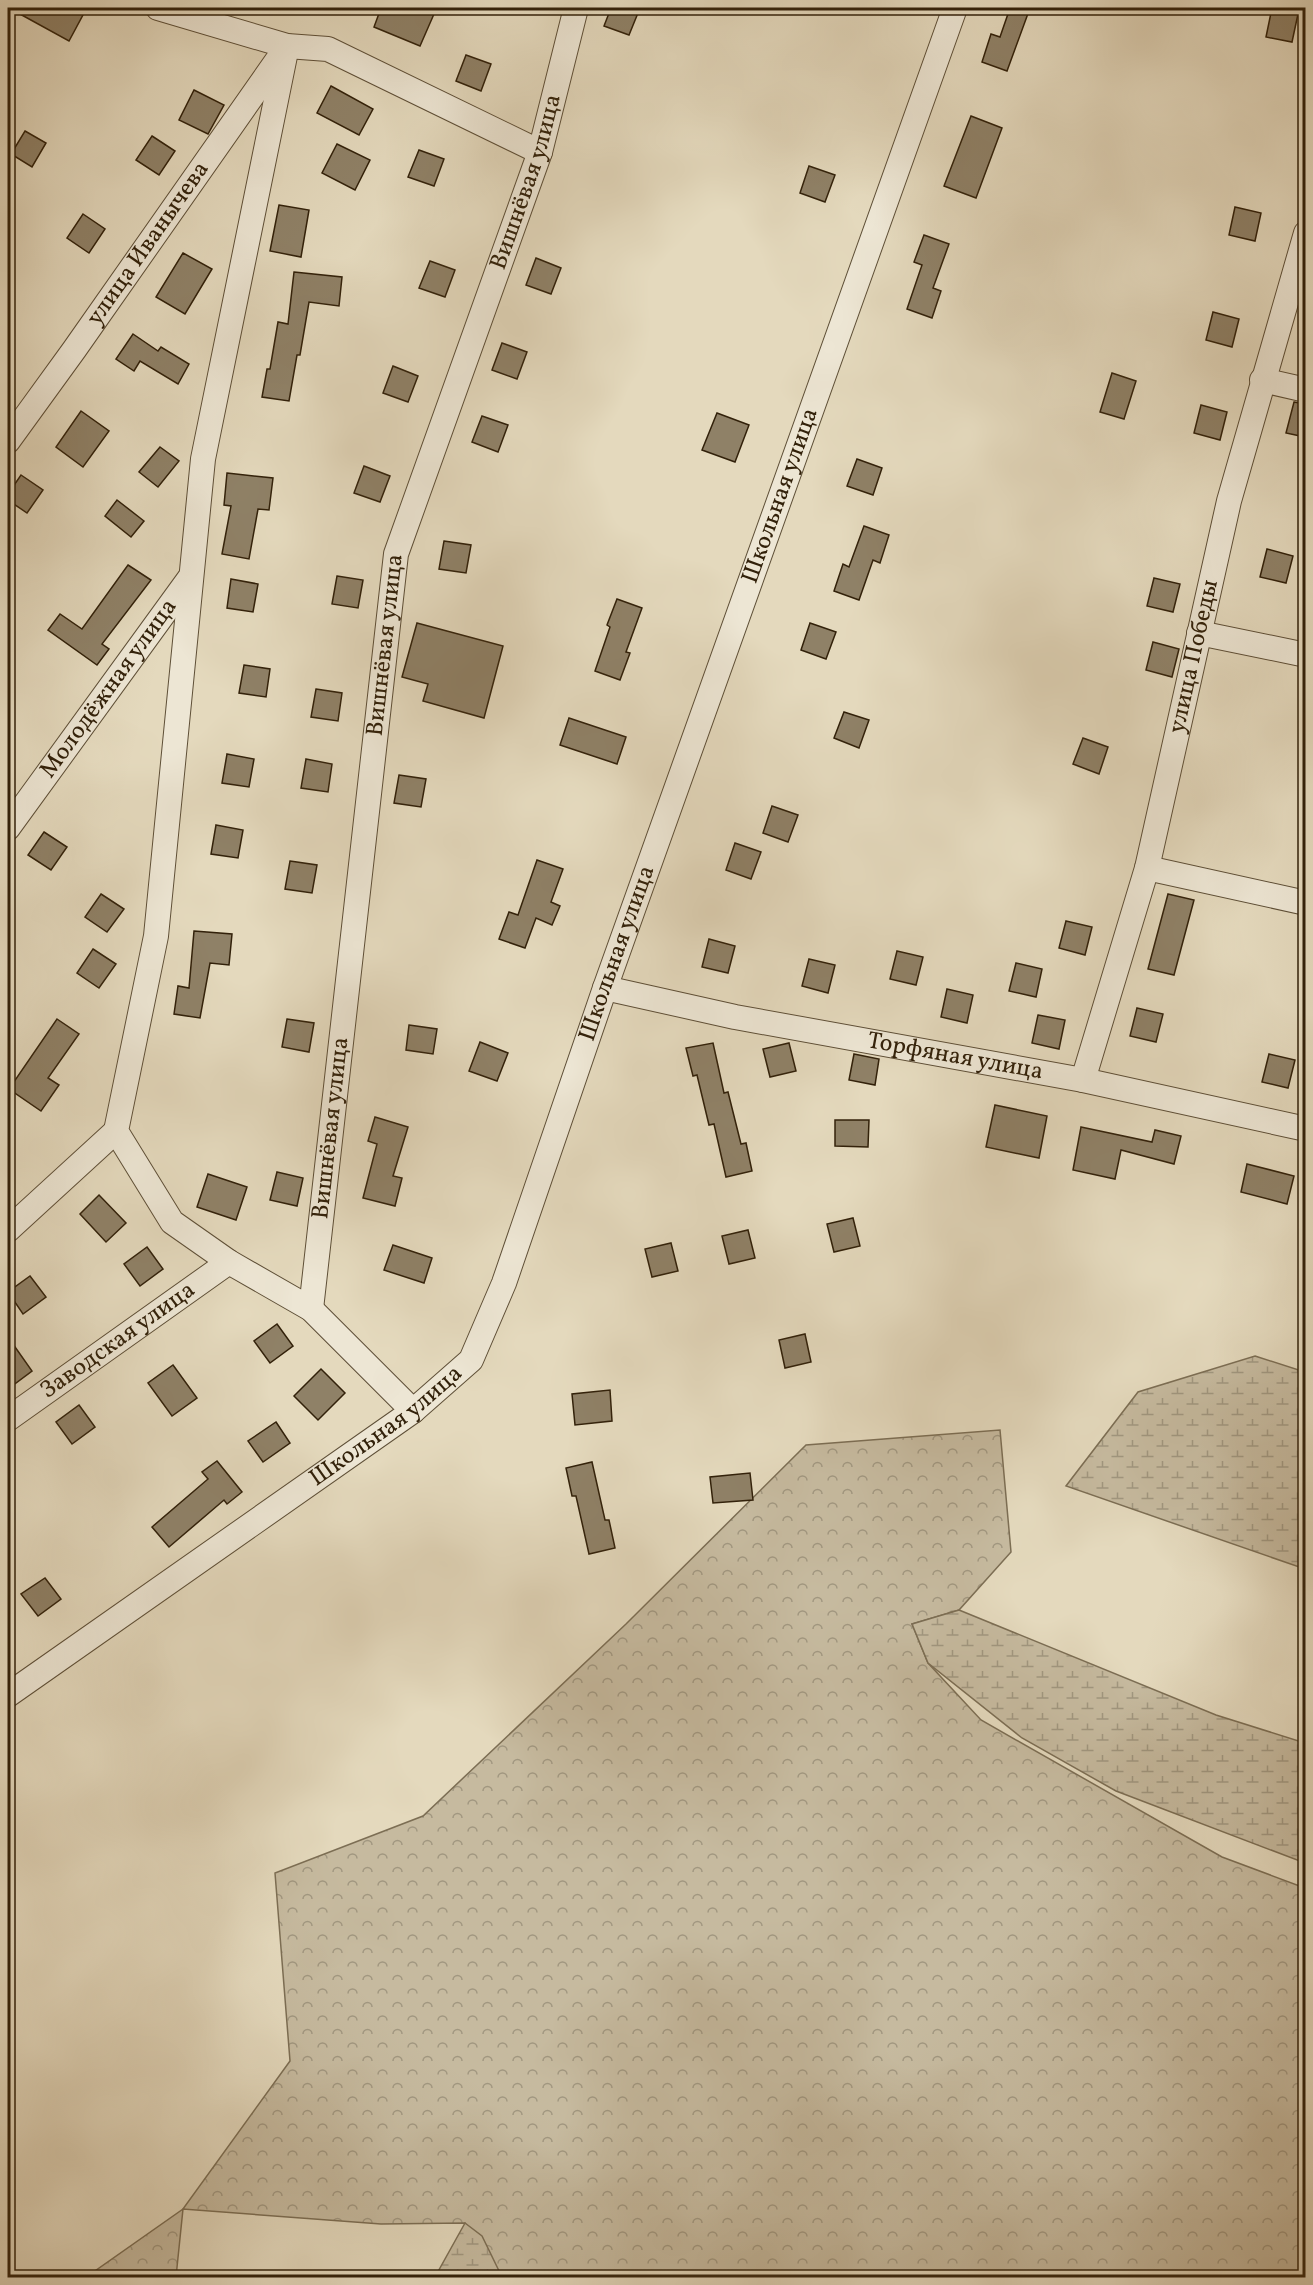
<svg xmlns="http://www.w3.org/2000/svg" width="1313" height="2285" font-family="Vollkorn,serif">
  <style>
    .forest { fill: url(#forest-crowns); stroke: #7c6e54; stroke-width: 1.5 }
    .wetland { fill: url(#wetland-marsh); stroke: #7c6e54; stroke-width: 1.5 }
    .building { fill: #8f8167; stroke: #32210a; stroke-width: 1.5 }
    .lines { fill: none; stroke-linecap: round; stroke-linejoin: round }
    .street-casing { stroke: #5e4f37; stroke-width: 26 }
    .street { stroke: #ede6d4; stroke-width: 24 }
    .labels { text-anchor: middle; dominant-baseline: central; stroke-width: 4.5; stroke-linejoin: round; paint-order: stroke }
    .street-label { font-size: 24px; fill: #32210a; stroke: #ede6d4 }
  </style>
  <defs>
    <pattern id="forest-crowns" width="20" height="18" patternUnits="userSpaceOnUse" patternTransform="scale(1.5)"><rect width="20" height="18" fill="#c6ba9f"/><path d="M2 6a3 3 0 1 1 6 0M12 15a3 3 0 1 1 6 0" fill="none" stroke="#a19780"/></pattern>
    <pattern id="wetland-marsh" width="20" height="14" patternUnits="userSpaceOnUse" patternTransform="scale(1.5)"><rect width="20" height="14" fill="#c6ba9f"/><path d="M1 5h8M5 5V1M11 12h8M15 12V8" fill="none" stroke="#a19780"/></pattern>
  </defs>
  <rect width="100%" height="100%" fill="#e4d9bd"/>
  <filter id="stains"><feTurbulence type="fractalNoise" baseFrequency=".00333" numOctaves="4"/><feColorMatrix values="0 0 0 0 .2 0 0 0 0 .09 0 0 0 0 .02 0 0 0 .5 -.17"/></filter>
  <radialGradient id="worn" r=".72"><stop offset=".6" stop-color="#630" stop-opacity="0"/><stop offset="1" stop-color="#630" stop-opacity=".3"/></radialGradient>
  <!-- forest -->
  <path class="forest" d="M 1000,1430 L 1011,1552 L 959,1610 L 912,1624 L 928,1663 L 981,1720 L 1222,1857 L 1305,1888 L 1305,2277 L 499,2277 L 465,2223 L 381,2224 L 183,2209 L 176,2277 L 85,2278 L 183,2209 L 290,2061 L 275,1873 L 423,1816 L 626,1624 L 806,1445 Z"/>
  <!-- wetland -->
  <g class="wetland">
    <path d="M 1255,1356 L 1305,1372 L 1305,1569 L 1066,1486 L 1138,1392 Z"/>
    <path d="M 959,1610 L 1216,1715 L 1305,1743 L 1305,1863 L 1116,1791 L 1022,1738 L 928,1663 L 912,1624 Z"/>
    <path d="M 465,2223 L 482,2236 L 502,2277 L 435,2277 Z"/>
  </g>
  <!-- building -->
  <g class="building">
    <path d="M 9,8 L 74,8 L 84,13 L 69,41 Z"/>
    <path d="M 381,8 L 418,8 L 434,14 L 420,46 L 374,27 Z"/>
    <path d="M 611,8 L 640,8 L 629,35 L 604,26 Z"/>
    <path d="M 1010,8 L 1030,8 L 1007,71 L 982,62 L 991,34 L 1000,37 Z"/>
    <path d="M 1272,8 L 1298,14 L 1292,42 L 1266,37 Z"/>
    <path d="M 466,55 L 491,64 L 481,91 L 456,81 Z"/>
    <path d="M 331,86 L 373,109 L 359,135 L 317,113 Z"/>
    <path d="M 194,90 L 224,105 L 208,134 L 179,120 Z"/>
    <path d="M 971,116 L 1002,128 L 976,198 L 944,186 Z"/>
    <path d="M 25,131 L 46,143 L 32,167 L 11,154 Z"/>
    <path d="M 152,136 L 175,151 L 159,175 L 136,160 Z"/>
    <path d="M 337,144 L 370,160 L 355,190 L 322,173 Z"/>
    <path d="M 419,150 L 444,159 L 434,186 L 408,177 Z"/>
    <path d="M 809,166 L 835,175 L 825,202 L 800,193 Z"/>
    <path d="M 279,205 L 309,210 L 301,257 L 270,251 Z"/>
    <path d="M 1235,207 L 1261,213 L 1255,241 L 1229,235 Z"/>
    <path d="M 83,214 L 105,229 L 89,253 L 67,238 Z"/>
    <path d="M 924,235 L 949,244 L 933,288 L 941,291 L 932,318 L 907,309 L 922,265 L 914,262 Z"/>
    <path d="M 183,253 L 212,269 L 185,314 L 156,297 Z"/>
    <path d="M 536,258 L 561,268 L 551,294 L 526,285 Z"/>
    <path d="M 430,261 L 455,270 L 445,297 L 419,288 Z"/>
    <path d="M 294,272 L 342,277 L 339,306 L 309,302 L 300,355 L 297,355 L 289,401 L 262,397 L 267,369 L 270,369 L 278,322 L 288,324 Z"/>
    <path d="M 1213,312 L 1239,319 L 1232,347 L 1206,340 Z"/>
    <path d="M 133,334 L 158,351 L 161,347 L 189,364 L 178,384 L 140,361 L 134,371 L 116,359 Z"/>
    <path d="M 502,343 L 527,352 L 517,379 L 492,370 Z"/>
    <path d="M 393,366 L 418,376 L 408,402 L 383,393 Z"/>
    <path d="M 1112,373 L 1136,381 L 1124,419 L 1100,412 Z"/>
    <path d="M 1294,402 L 1305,404 L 1305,437 L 1286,433 Z"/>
    <path d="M 1201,405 L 1227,412 L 1220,440 L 1194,433 Z"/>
    <path d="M 81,411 L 109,431 L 83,467 L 56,447 Z"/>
    <path d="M 717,413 L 749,425 L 735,462 L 702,450 Z"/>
    <path d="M 482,416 L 508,425 L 498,452 L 472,442 Z"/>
    <path d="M 160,447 L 179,461 L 158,487 L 139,472 Z"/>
    <path d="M 857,459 L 882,468 L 873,495 L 847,486 Z"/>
    <path d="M 364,466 L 390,476 L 380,502 L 354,493 Z"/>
    <path d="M 227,473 L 273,478 L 269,510 L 258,509 L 249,559 L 222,554 L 231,506 L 224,505 Z"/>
    <path d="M 21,475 L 43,490 L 27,513 L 8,500 L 8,494 Z"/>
    <path d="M 117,500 L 144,521 L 131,537 L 105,516 Z"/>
    <path d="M 864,526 L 889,535 L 880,563 L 873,560 L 859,600 L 834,591 L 843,564 L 849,567 Z"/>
    <path d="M 444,541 L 471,545 L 466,573 L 439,569 Z"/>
    <path d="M 1267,549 L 1293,556 L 1286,583 L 1260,577 Z"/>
    <path d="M 128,565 L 151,580 L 102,644 L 109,649 L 97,665 L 48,630 L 60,614 L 82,629 Z"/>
    <path d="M 337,576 L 363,580 L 358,608 L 332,604 Z"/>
    <path d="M 1154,578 L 1180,584 L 1173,612 L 1147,606 Z"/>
    <path d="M 231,579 L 258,584 L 253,612 L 227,608 Z"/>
    <path d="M 617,599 L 642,608 L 626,652 L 630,653 L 620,680 L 595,671 L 610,627 L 607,625 Z"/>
    <path d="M 417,623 L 503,646 L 484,718 L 423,701 L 428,684 L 402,677 Z"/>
    <path d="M 810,623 L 836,632 L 826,659 L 801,650 Z"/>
    <path d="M 1153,642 L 1179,649 L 1172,677 L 1146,670 Z"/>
    <path d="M 244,665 L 270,669 L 266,697 L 239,693 Z"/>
    <path d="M 316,689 L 342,693 L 338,721 L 311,717 Z"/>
    <path d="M 844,712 L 869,720 L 859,748 L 834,738 Z"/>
    <path d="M 569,718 L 626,737 L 617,764 L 560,745 Z"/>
    <path d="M 1083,738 L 1108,747 L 1099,774 L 1073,764 Z"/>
    <path d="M 227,754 L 254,759 L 249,787 L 222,783 Z"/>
    <path d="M 306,759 L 332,764 L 328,792 L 301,788 Z"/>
    <path d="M 399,775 L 426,779 L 421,807 L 394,803 Z"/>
    <path d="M 772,806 L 798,815 L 788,842 L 763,833 Z"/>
    <path d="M 216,825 L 243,830 L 238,858 L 211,854 Z"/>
    <path d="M 44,832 L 67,847 L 51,870 L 28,855 Z"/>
    <path d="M 735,843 L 761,852 L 751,879 L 726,870 Z"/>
    <path d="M 537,860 L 563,869 L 551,902 L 560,906 L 552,925 L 536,918 L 525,948 L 499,939 L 509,912 L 518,915 Z"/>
    <path d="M 290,861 L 317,865 L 312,893 L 285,889 Z"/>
    <path d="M 101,894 L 124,909 L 107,932 L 85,917 Z"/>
    <path d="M 1168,894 L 1194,900 L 1174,975 L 1148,969 Z"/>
    <path d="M 1066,921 L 1092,927 L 1085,955 L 1059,948 Z"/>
    <path d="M 194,931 L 232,934 L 229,965 L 210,963 L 200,1018 L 174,1014 L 178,986 L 189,988 Z"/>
    <path d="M 709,939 L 735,946 L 728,973 L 702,967 Z"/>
    <path d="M 93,949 L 116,964 L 99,988 L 77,973 Z"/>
    <path d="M 897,951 L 923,957 L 916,985 L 890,979 Z"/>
    <path d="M 809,959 L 835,965 L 828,993 L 802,986 Z"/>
    <path d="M 1016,963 L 1042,969 L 1036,997 L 1009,991 Z"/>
    <path d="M 947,989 L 973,995 L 967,1023 L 941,1017 Z"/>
    <path d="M 1137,1008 L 1163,1014 L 1156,1042 L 1130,1036 Z"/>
    <path d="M 1038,1015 L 1065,1020 L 1059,1049 L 1032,1043 Z"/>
    <path d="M 57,1019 L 79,1034 L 48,1078 L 59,1085 L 41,1111 L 9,1089 Z"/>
    <path d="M 287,1019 L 314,1023 L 309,1052 L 282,1047 Z"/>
    <path d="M 409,1025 L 437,1029 L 433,1054 L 406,1050 Z"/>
    <path d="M 480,1042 L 508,1053 L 497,1081 L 469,1071 Z"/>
    <path d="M 713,1043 L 724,1093 L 728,1092 L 741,1144 L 746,1143 L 752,1171 L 726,1177 L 714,1124 L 709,1125 L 697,1075 L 693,1076 L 686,1048 Z"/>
    <path d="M 789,1043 L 796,1071 L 770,1077 L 763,1049 Z"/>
    <path d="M 854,1054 L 879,1059 L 875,1085 L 849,1080 Z"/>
    <path d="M 1269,1054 L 1295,1060 L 1288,1088 L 1262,1082 Z"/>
    <path d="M 995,1105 L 1047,1116 L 1039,1158 L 986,1147 Z"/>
    <path d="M 375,1117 L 408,1127 L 393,1176 L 402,1178 L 395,1206 L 363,1198 L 377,1144 L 368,1141 Z"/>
    <path d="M 835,1120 L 869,1120 L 868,1147 L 835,1146 Z"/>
    <path d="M 1081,1127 L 1152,1142 L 1155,1130 L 1181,1136 L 1174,1164 L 1121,1150 L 1115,1179 L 1073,1170 Z"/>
    <path d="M 1247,1164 L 1294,1176 L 1287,1204 L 1241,1192 Z"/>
    <path d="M 277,1172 L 303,1178 L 297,1206 L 270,1200 Z"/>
    <path d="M 208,1174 L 247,1187 L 236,1220 L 197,1207 Z"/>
    <path d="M 99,1195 L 126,1223 L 106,1242 L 80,1214 Z"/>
    <path d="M 853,1218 L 860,1246 L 834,1252 L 827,1224 Z"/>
    <path d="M 748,1230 L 755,1258 L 729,1264 L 722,1236 Z"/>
    <path d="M 671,1243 L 678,1271 L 652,1277 L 645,1249 Z"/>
    <path d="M 393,1245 L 432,1258 L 424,1283 L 384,1270 Z"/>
    <path d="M 147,1247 L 163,1269 L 140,1286 L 124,1264 Z"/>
    <path d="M 30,1276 L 46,1297 L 23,1314 L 8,1292 Z"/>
    <path d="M 277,1324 L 293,1346 L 270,1363 L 254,1341 Z"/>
    <path d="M 805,1334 L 811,1362 L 785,1368 L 779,1340 Z"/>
    <path d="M 8,1337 L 32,1371 L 8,1389 Z"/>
    <path d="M 173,1365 L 197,1398 L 172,1416 L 148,1383 Z"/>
    <path d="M 321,1369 L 345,1393 L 318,1420 L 294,1396 Z"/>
    <path d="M 610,1390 L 612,1421 L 575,1425 L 572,1394 Z"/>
    <path d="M 79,1405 L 95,1427 L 72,1444 L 56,1422 Z"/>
    <path d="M 276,1422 L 290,1443 L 263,1462 L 248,1441 Z"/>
    <path d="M 217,1461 L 242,1492 L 227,1504 L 224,1500 L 169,1547 L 152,1527 L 208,1479 L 202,1472 Z"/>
    <path d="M 592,1462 L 605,1520 L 609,1520 L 615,1548 L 589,1554 L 576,1496 L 572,1496 L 566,1468 Z"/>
    <path d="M 750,1473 L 753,1500 L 713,1503 L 710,1477 Z"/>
    <path d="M 45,1578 L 61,1599 L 38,1616 L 21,1594 Z"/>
  </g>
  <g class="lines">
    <!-- street casing -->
    <g class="street-casing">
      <g id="street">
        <path d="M 158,8 L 287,46 L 328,49 L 540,152"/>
        <path d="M 287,46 L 203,459 L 156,936 L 116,1131 L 172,1222 L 229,1262 L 311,1309 L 413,1411"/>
        <path d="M 1262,380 L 1306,390"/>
        <path id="s1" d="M 8,441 L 74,350 L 281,55"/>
        <path d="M 1199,633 L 1306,655"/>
        <path id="s2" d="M 8,828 L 189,579"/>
        <path d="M 1147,868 L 1306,903"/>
        <path id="s3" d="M 605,988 L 735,1017 L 1083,1080 L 1306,1129"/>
        <path id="s4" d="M 1083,1080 L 1147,868 L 1229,501 L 1306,233"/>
        <path d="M 8,1230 L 116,1131"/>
        <path id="s5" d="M 311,1309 L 396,554 L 540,152 L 576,8"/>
        <path id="s6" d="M 8,1419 L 229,1262"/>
        <path id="s7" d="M 8,1695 L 413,1411 L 471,1360 L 504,1283 L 605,988 L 955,8"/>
      </g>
    </g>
    <!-- street -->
    <use href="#street" class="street"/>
  </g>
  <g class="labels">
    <!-- street labels -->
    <g class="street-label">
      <text stroke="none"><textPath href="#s5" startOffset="1154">Вишнёвая улица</textPath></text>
      <text stroke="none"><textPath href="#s1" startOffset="242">улица Иванычева</textPath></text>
      <text stroke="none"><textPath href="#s7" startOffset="1490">Школьная улица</textPath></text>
      <text stroke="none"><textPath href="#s5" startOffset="668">Вишнёвая улица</textPath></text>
      <text stroke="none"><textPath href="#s4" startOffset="438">улица Победы</textPath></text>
      <text stroke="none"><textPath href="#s2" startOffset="172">Молодёжная улица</textPath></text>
      <text stroke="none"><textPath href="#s7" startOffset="1004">Школьная улица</textPath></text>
      <text stroke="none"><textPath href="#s3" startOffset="357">Торфяная улица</textPath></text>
      <text stroke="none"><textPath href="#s5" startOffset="182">Вишнёвая улица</textPath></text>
      <text stroke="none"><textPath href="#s6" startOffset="135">Заводская улица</textPath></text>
      <text stroke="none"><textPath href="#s7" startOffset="464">Школьная улица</textPath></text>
    </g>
  </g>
  <!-- margin -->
  <rect width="1313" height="2285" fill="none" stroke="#e4d9bd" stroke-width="30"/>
  <rect x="9" y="9" width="1295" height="2267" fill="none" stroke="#32210a" stroke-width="3"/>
  <rect x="15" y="15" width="1283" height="2255" fill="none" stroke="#32210a" stroke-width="1.5"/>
  <rect width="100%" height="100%" filter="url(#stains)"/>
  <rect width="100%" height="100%" fill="url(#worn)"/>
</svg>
